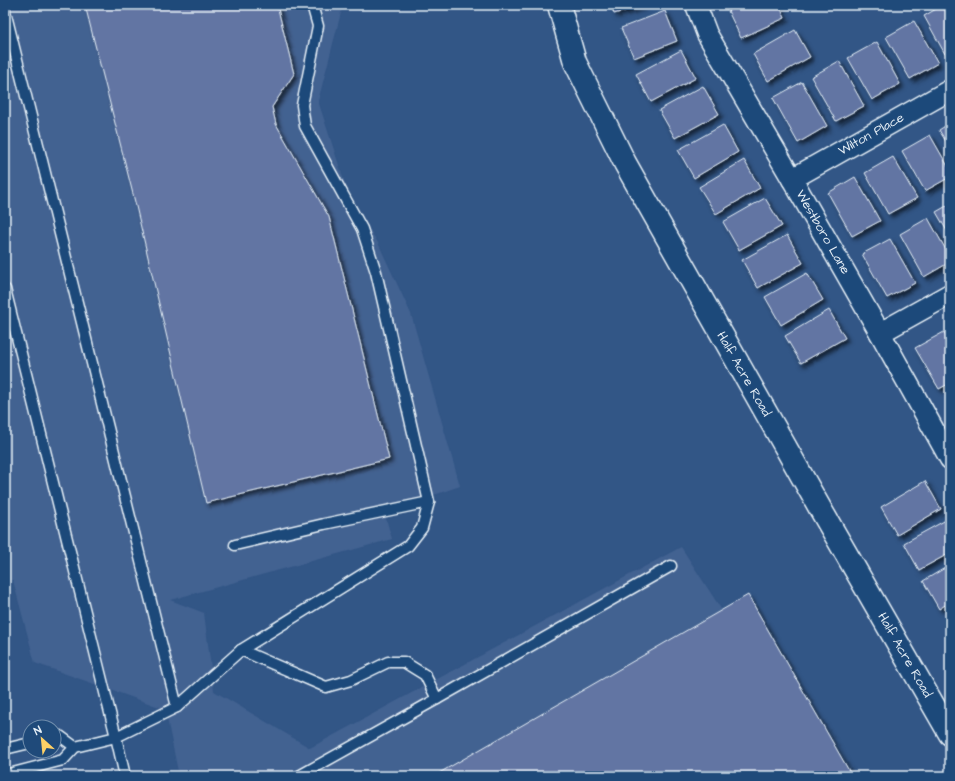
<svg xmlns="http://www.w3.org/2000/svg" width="955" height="781" font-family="'Architects Daughter',sans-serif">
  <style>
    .built { fill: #436291 }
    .building { fill: #6275a3; stroke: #e8f1f8; filter: url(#shadow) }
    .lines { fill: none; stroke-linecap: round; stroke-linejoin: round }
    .service-casing { stroke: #e8f1f8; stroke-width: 13 }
    .minor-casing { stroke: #e8f1f8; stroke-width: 23 }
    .tertiary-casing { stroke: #e8f1f8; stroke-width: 25 }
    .service { stroke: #1f4a7a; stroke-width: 10 }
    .minor { stroke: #1f4a7a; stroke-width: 20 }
    .tertiary { stroke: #1f4a7a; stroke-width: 22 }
    .labels { text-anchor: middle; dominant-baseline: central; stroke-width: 3.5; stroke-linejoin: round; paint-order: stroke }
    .street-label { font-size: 13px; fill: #e8f1f8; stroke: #1f4a7a }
  </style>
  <defs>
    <filter id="shadow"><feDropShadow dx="3.5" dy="3.5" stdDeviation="2" flood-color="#0009"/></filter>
  </defs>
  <rect width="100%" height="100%" fill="#325686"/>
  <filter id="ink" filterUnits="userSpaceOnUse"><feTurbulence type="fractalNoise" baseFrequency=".025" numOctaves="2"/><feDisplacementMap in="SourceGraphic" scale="8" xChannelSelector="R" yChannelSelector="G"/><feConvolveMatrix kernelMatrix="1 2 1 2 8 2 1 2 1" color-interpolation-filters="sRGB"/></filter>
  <g filter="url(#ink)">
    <!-- built -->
    <path class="built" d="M 5,5 L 343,5 L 318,101 L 349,196 L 378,243 L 411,314 L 460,486 L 384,512 L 392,539 L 170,600 L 204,613 L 214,691 L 310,748 L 681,547 L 829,776 L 179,776 L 165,709 L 35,663 L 13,580 L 5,581 Z"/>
    <!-- building -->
    <g class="building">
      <path d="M 85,5 L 277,5 L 294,74 L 272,107 L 276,124 L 329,217 L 389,459 L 206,503 L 135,202 Z"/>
      <path d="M 611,5 L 644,5 L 614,14 Z"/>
      <path d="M 740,5 L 779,5 L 785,18 L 741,38 L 728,11 Z"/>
      <path d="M 943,5 L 950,5 L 950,52 L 945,54 L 924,16 Z"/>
      <path d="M 665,11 L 677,41 L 634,58 L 621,28 Z"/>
      <path d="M 914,21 L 938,63 L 910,79 L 886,37 Z"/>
      <path d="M 795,30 L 810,57 L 768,81 L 753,54 Z"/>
      <path d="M 877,42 L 900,84 L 872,100 L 848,58 Z"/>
      <path d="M 681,50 L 696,78 L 651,102 L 636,74 Z"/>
      <path d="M 839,61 L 864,106 L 836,121 L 811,77 Z"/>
      <path d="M 802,82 L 827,126 L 798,143 L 773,98 Z"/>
      <path d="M 703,86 L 719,114 L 675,138 L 659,110 Z"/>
      <path d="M 950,123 L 950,148 L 939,130 Z"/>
      <path d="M 723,125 L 738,152 L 694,178 L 678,150 Z"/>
      <path d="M 930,135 L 950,170 L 950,177 L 925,191 L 902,151 Z"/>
      <path d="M 893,157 L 917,198 L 888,214 L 865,173 Z"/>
      <path d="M 744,160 L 760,188 L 716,214 L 699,187 Z"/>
      <path d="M 855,177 L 880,221 L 852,236 L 828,193 Z"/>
      <path d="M 765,198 L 782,226 L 739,250 L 723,222 Z"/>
      <path d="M 950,204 L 950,236 L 936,212 Z"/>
      <path d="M 928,218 L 950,257 L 950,262 L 924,277 L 900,234 Z"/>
      <path d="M 787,235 L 803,263 L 758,288 L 742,260 Z"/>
      <path d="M 890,239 L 915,283 L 887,298 L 862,254 Z"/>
      <path d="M 807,273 L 823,300 L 781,325 L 765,297 Z"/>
      <path d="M 829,310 L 845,338 L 801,363 L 785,336 Z"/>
      <path d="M 944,332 L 950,343 L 950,383 L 939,389 L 915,348 Z"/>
      <path d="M 925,481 L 941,509 L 897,535 L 881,507 Z"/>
      <path d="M 946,520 L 950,527 L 950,553 L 919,570 L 904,543 Z"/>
      <path d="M 950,565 L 950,602 L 939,609 L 923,581 Z"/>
      <path d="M 748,595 L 852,776 L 434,776 Z"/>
    </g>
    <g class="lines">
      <!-- service casing -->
      <g class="service-casing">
        <g id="service">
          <path d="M 5,11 L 177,707"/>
          <path d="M 5,289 L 116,737 L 75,747 L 63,760 L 5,775"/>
          <path d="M 235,545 L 324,524 L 429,502"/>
          <path d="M 241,650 L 326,687 L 351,680 L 388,662 L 404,662 L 425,675 L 437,699 L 299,776"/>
          <path d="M 437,699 L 671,566"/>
          <path d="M 54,738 L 60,736 L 75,747"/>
          <path d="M 5,749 L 30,743"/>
          <path d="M 125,776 L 116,737 L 177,707 L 241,650 L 408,546 L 422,528 L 429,502 L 376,272 L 362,229 L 305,126 L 302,105 L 318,26 L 312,5"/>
        </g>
      </g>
      <!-- minor casing -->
      <g class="minor-casing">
        <g id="minor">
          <path d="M 696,5 L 707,34 L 792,179 L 880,333 L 950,459"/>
          <path d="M 792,179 L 950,90"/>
          <path d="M 880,333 L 950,294"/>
        </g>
      </g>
      <!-- tertiary casing -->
      <g class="tertiary-casing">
        <path id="tertiary" d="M 559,5 L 575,62 L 625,163 L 821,510 L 950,734"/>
      </g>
      <!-- service -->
      <use href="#service" class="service"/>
      <!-- minor -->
      <use href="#minor" class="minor"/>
      <!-- tertiary -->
      <use href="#tertiary" class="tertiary"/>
    </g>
  </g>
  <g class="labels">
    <!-- street labels -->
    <g class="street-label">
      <text transform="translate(871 134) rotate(-29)">Wilton Place</text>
      <text transform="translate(823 232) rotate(60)">Westboro Lane</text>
      <text transform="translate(744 374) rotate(60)">Half Acre Road</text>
      <text transform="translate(905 655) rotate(60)">Half Acre Road</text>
    </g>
  </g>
  <!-- margin -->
  <rect width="955" height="781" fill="none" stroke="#1f4a7a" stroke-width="20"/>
  <rect x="10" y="10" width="935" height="761" fill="none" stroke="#e8f1f8" stroke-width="1.5" filter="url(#ink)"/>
  <!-- north arrow -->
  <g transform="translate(42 739) rotate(333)"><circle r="19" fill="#1f4a7a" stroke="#6f8dac"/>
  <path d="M0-3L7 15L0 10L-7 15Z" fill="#ffd166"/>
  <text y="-6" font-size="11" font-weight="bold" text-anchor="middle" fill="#e8f1f8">N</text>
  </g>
</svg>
